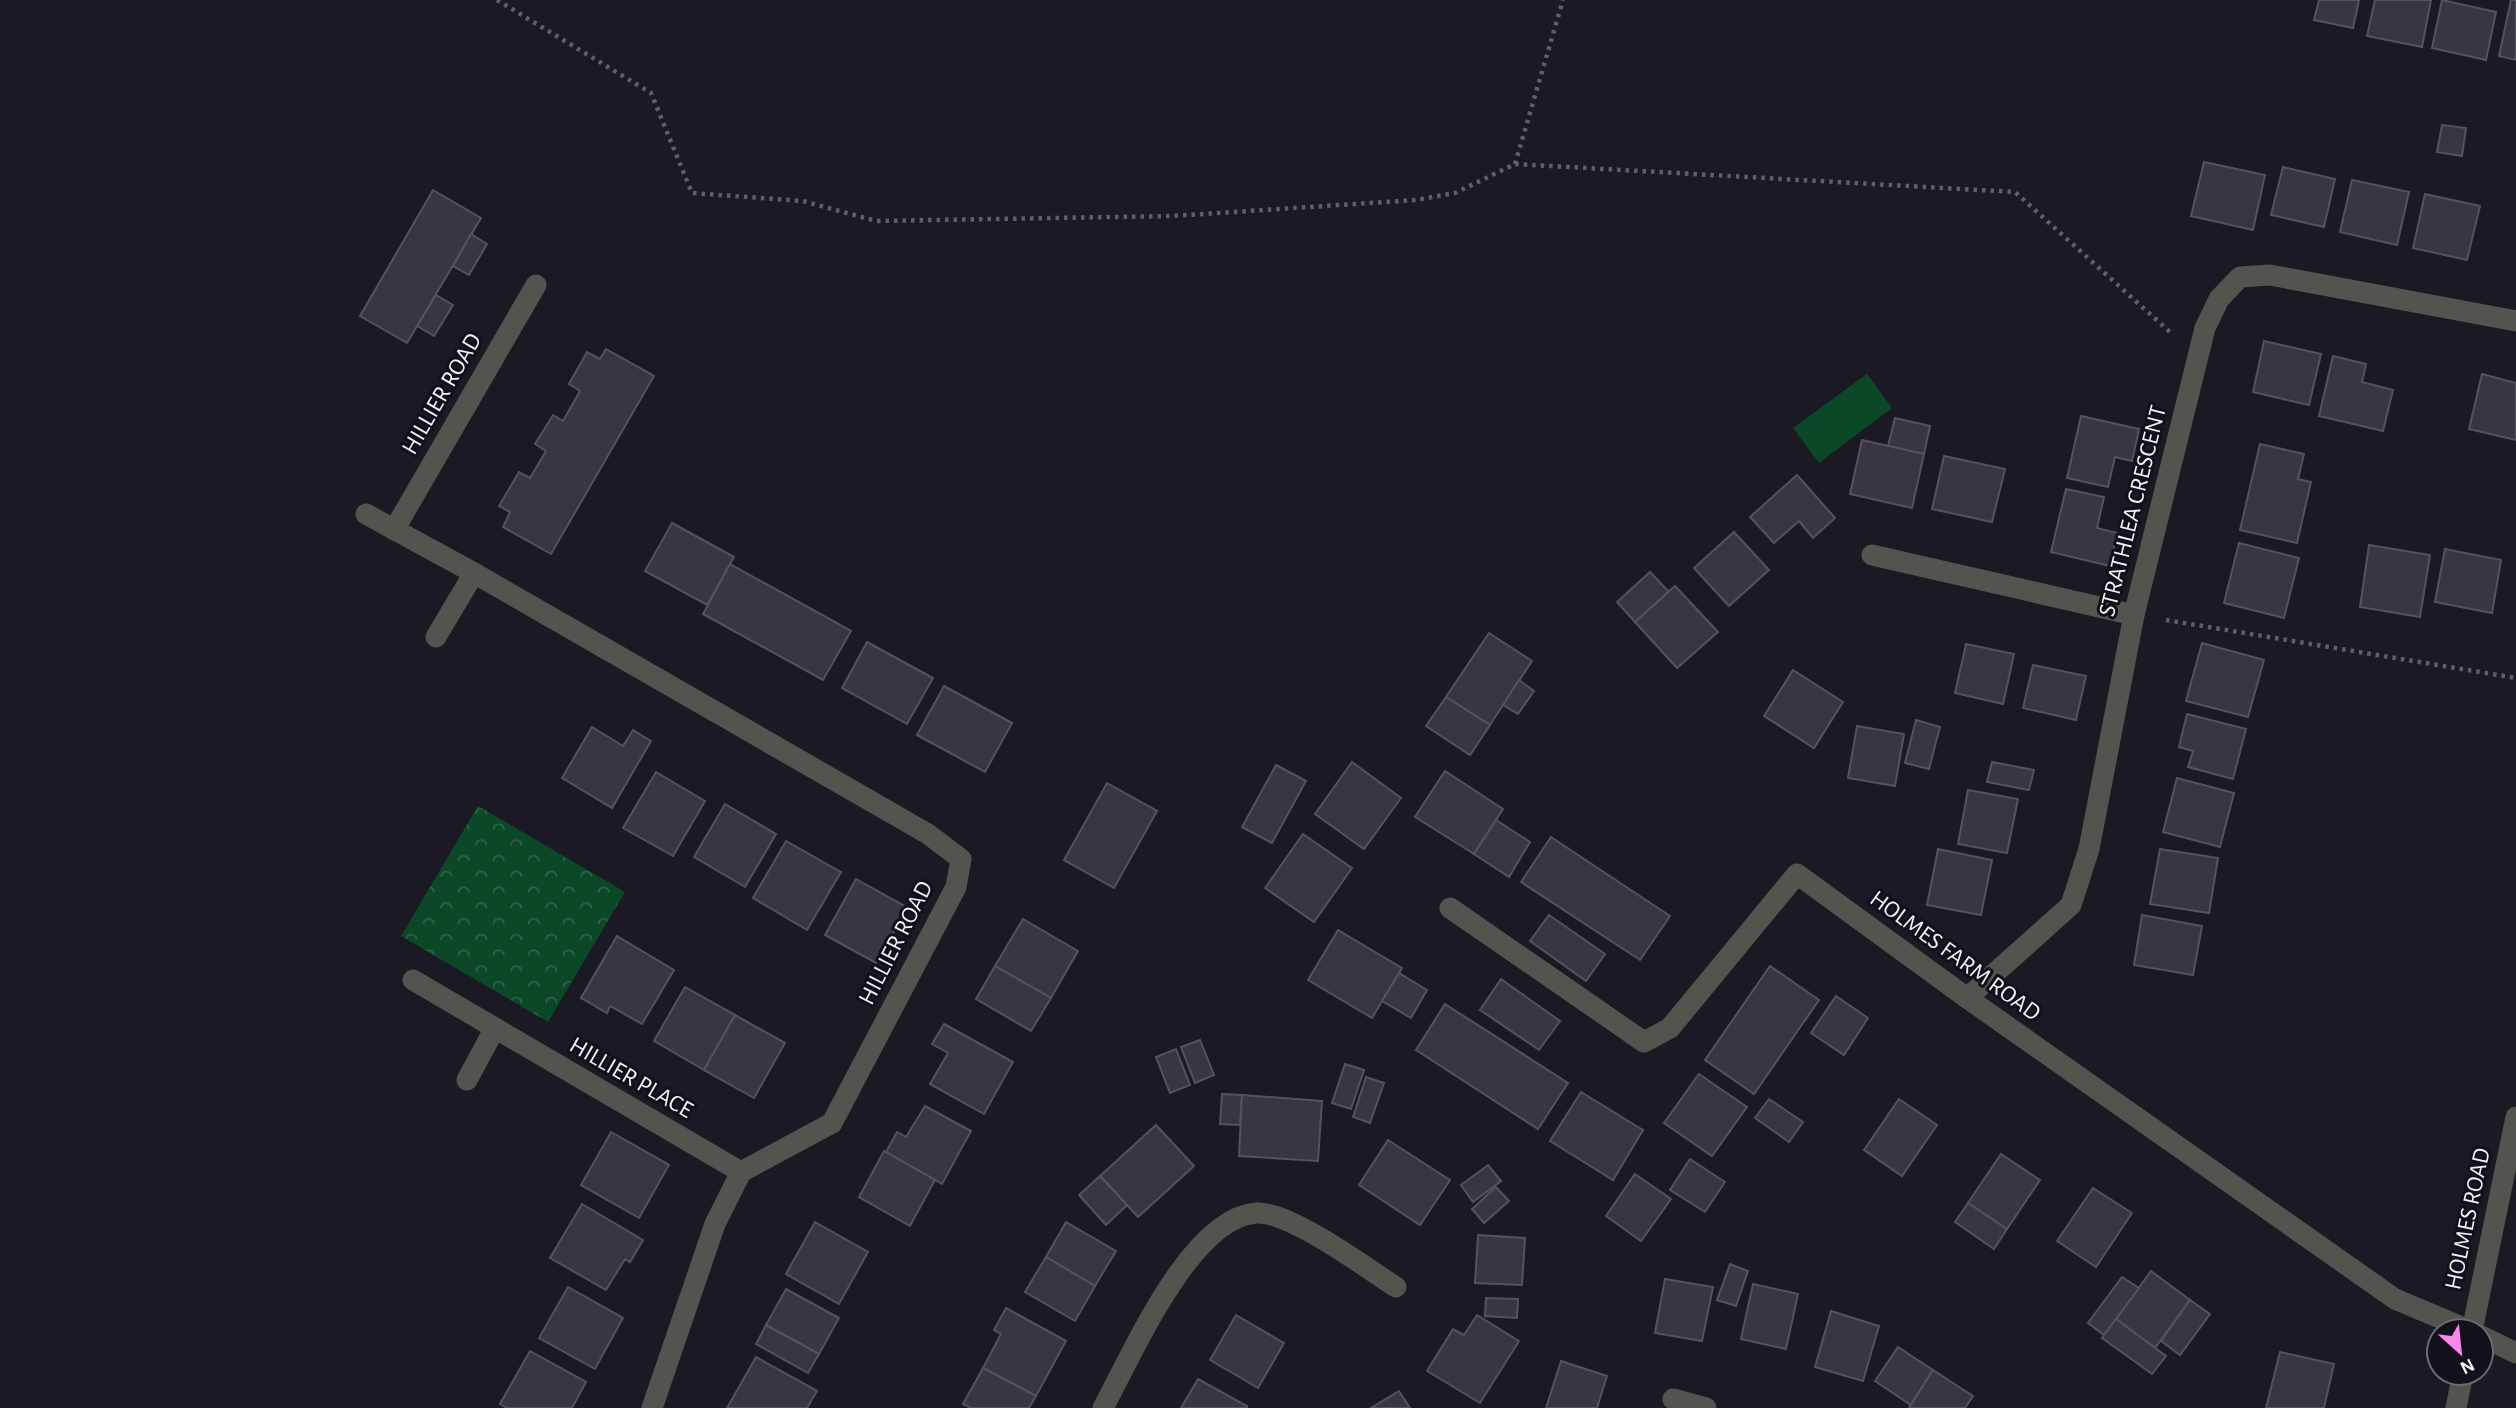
<svg xmlns="http://www.w3.org/2000/svg" width="2516" height="1408" font-family="'Alegreya Sans',sans-serif">
  <style>
    .park { fill: url(#park-crowns) }
    .pitch { fill: #0b4828 }
    .building { fill: #393642; stroke: #54525e; stroke-width: 2 }
    .lines { fill: none; stroke-linecap: round; stroke-linejoin: round }
    .path { stroke: #605e68; stroke-width: 4.5; stroke-dasharray: 3.5 5; stroke-linecap: butt }
    .street { stroke: #55534d; stroke-width: 21 }
    .labels { text-anchor: middle; dominant-baseline: central; stroke-width: 6; stroke-linejoin: round; paint-order: stroke }
    .street-label { font-size: 24px; fill: #f2f1f8; stroke: #12101a }
  </style>
  <defs>
    <pattern id="park-crowns" width="20" height="18" patternUnits="userSpaceOnUse" patternTransform="scale(1.75)"><rect width="20" height="18" fill="#0b4828"/><path d="M2 6a3 3 0 1 1 6 0M12 15a3 3 0 1 1 6 0" fill="none" stroke="#2f6348"/></pattern>
  </defs>
  <rect width="100%" height="100%" fill="#1b1923"/>
  <!-- park -->
  <path class="park" d="M 478,806 L 625,892 L 548,1022 L 401,936 Z"/>
  <!-- pitch -->
  <path class="pitch" d="M 1867,374 L 1892,408 L 1819,463 L 1793,428 Z"/>
  <!-- building -->
  <g class="building">
    <path d="M 2319,0 L 2359,0 L 2353,28 L 2314,20 Z"/>
    <path d="M 2375,0 L 2431,0 L 2422,47 L 2367,36 Z"/>
    <path d="M 2442,0 L 2496,12 L 2486,60 L 2432,48 Z"/>
    <path d="M 2511,0 L 2516,0 L 2516,60 L 2499,56 Z"/>
    <path d="M 2442,125 L 2466,128 L 2462,156 L 2437,152 Z"/>
    <path d="M 2204,162 L 2265,175 L 2253,230 L 2191,216 Z"/>
    <path d="M 2283,167 L 2335,179 L 2324,227 L 2271,215 Z"/>
    <path d="M 2352,180 L 2409,192 L 2397,245 L 2340,232 Z"/>
    <path d="M 433,190 L 481,218 L 407,343 L 360,316 Z"/>
    <path d="M 2425,194 L 2480,206 L 2467,260 L 2413,248 Z"/>
    <path d="M 471,234 L 487,244 L 469,275 L 453,266 Z"/>
    <path d="M 436,295 L 453,305 L 434,336 L 417,326 Z"/>
    <path d="M 2264,341 L 2321,354 L 2309,405 L 2253,392 Z"/>
    <path d="M 606,349 L 654,376 L 551,554 L 503,527 L 510,512 L 499,506 L 519,472 L 530,478 L 546,451 L 535,444 L 553,415 L 563,421 L 580,391 L 569,384 L 587,352 L 600,359 Z"/>
    <path d="M 2333,356 L 2366,364 L 2362,382 L 2393,390 L 2383,431 L 2319,416 Z"/>
    <path d="M 2482,374 L 2516,383 L 2516,440 L 2469,429 Z"/>
    <path d="M 2081,416 L 2139,429 L 2132,461 L 2115,457 L 2108,487 L 2067,478 Z"/>
    <path d="M 1895,418 L 1930,426 L 1924,454 L 1888,446 Z"/>
    <path d="M 1862,440 L 1924,454 L 1912,508 L 1850,494 Z"/>
    <path d="M 2260,444 L 2304,454 L 2298,479 L 2311,482 L 2297,543 L 2240,530 Z"/>
    <path d="M 1944,456 L 2005,469 L 1992,522 L 1932,509 Z"/>
    <path d="M 1797,475 L 1835,518 L 1813,538 L 1799,521 L 1774,543 L 1750,517 Z"/>
    <path d="M 2066,489 L 2104,497 L 2097,528 L 2117,533 L 2110,566 L 2051,552 Z"/>
    <path d="M 672,523 L 734,557 L 707,605 L 645,571 Z"/>
    <path d="M 1734,532 L 1769,570 L 1729,606 L 1694,568 Z"/>
    <path d="M 2239,543 L 2299,558 L 2284,618 L 2224,603 Z"/>
    <path d="M 2369,545 L 2430,555 L 2420,617 L 2360,607 Z"/>
    <path d="M 2445,549 L 2501,560 L 2492,613 L 2435,602 Z"/>
    <path d="M 730,564 L 851,631 L 823,680 L 703,614 Z"/>
    <path d="M 1650,572 L 1669,592 L 1635,622 L 1617,602 Z"/>
    <path d="M 1675,586 L 1718,632 L 1677,668 L 1635,622 Z"/>
    <path d="M 1489,633 L 1532,661 L 1490,725 L 1446,697 Z"/>
    <path d="M 867,642 L 933,678 L 907,724 L 842,688 Z"/>
    <path d="M 2202,643 L 2264,660 L 2248,717 L 2186,701 Z"/>
    <path d="M 1966,644 L 2014,654 L 2003,704 L 1955,693 Z"/>
    <path d="M 2033,665 L 2086,676 L 2076,720 L 2023,708 Z"/>
    <path d="M 1793,670 L 1843,702 L 1814,748 L 1764,716 Z"/>
    <path d="M 1519,680 L 1534,691 L 1518,714 L 1503,705 Z"/>
    <path d="M 944,686 L 1012,723 L 985,772 L 917,735 Z"/>
    <path d="M 1446,697 L 1490,725 L 1470,755 L 1426,726 Z"/>
    <path d="M 2187,714 L 2246,729 L 2233,779 L 2188,767 L 2193,751 L 2179,747 Z"/>
    <path d="M 1916,720 L 1940,727 L 1929,769 L 1905,763 Z"/>
    <path d="M 1857,726 L 1904,734 L 1895,786 L 1848,778 Z"/>
    <path d="M 592,727 L 623,746 L 633,730 L 651,741 L 612,808 L 562,778 Z"/>
    <path d="M 1352,762 L 1401,798 L 1364,849 L 1315,814 Z"/>
    <path d="M 1992,762 L 2034,770 L 2029,790 L 1987,782 Z"/>
    <path d="M 1276,765 L 1306,781 L 1272,843 L 1242,827 Z"/>
    <path d="M 1445,771 L 1503,809 L 1474,854 L 1415,817 Z"/>
    <path d="M 656,772 L 705,801 L 673,856 L 623,828 Z"/>
    <path d="M 2177,778 L 2234,793 L 2220,847 L 2163,832 Z"/>
    <path d="M 1107,783 L 1157,811 L 1114,888 L 1064,860 Z"/>
    <path d="M 1968,790 L 2018,799 L 2007,853 L 1958,844 Z"/>
    <path d="M 725,804 L 776,834 L 745,887 L 694,857 Z"/>
    <path d="M 1496,820 L 1530,842 L 1509,877 L 1474,854 Z"/>
    <path d="M 1303,834 L 1352,868 L 1314,922 L 1265,888 Z"/>
    <path d="M 1551,837 L 1670,916 L 1640,960 L 1521,882 Z"/>
    <path d="M 786,841 L 841,872 L 807,930 L 753,898 Z"/>
    <path d="M 1938,849 L 1992,860 L 1981,915 L 1927,905 Z"/>
    <path d="M 2160,849 L 2218,858 L 2209,913 L 2150,904 Z"/>
    <path d="M 856,879 L 908,908 L 876,963 L 825,935 Z"/>
    <path d="M 1549,915 L 1605,954 L 1586,981 L 1530,941 Z"/>
    <path d="M 2142,915 L 2202,926 L 2193,975 L 2134,965 Z"/>
    <path d="M 1023,919 L 1078,951 L 1051,998 L 995,966 Z"/>
    <path d="M 1338,930 L 1402,968 L 1372,1018 L 1308,980 Z"/>
    <path d="M 617,936 L 674,970 L 642,1024 L 610,1006 L 607,1013 L 581,998 Z"/>
    <path d="M 995,966 L 1051,998 L 1031,1031 L 976,999 Z"/>
    <path d="M 1770,966 L 1819,1000 L 1754,1094 L 1705,1060 Z"/>
    <path d="M 1399,973 L 1427,990 L 1411,1018 L 1382,1001 Z"/>
    <path d="M 1501,979 L 1560,1021 L 1539,1050 L 1480,1010 Z"/>
    <path d="M 685,987 L 735,1015 L 704,1070 L 654,1041 Z"/>
    <path d="M 1836,996 L 1868,1018 L 1844,1055 L 1811,1033 Z"/>
    <path d="M 1445,1004 L 1568,1083 L 1538,1129 L 1416,1050 Z"/>
    <path d="M 735,1015 L 785,1043 L 754,1098 L 704,1070 Z"/>
    <path d="M 944,1024 L 1013,1062 L 984,1114 L 930,1084 L 948,1053 L 932,1044 Z"/>
    <path d="M 1200,1040 L 1214,1075 L 1195,1083 L 1181,1047 Z"/>
    <path d="M 1176,1049 L 1190,1085 L 1170,1093 L 1156,1057 Z"/>
    <path d="M 1345,1064 L 1364,1070 L 1351,1109 L 1332,1103 Z"/>
    <path d="M 1699,1074 L 1747,1107 L 1712,1156 L 1664,1123 Z"/>
    <path d="M 1366,1077 L 1384,1083 L 1370,1123 L 1353,1117 Z"/>
    <path d="M 1581,1092 L 1643,1130 L 1613,1180 L 1550,1141 Z"/>
    <path d="M 1222,1094 L 1242,1095 L 1240,1125 L 1220,1124 Z"/>
    <path d="M 1242,1095 L 1322,1101 L 1318,1161 L 1239,1156 Z"/>
    <path d="M 1769,1099 L 1803,1122 L 1789,1142 L 1755,1118 Z"/>
    <path d="M 1899,1099 L 1937,1125 L 1902,1176 L 1864,1150 Z"/>
    <path d="M 925,1106 L 971,1131 L 942,1184 L 886,1152 L 897,1132 L 906,1137 Z"/>
    <path d="M 1156,1125 L 1194,1166 L 1138,1217 L 1100,1176 Z"/>
    <path d="M 611,1132 L 669,1165 L 639,1218 L 581,1185 Z"/>
    <path d="M 1388,1140 L 1450,1180 L 1420,1225 L 1359,1185 Z"/>
    <path d="M 884,1151 L 935,1180 L 910,1226 L 859,1197 Z"/>
    <path d="M 2001,1154 L 2040,1180 L 2007,1229 L 1968,1203 Z"/>
    <path d="M 1690,1159 L 1725,1182 L 1705,1212 L 1670,1190 Z"/>
    <path d="M 1488,1165 L 1501,1181 L 1473,1202 L 1461,1185 Z"/>
    <path d="M 1635,1174 L 1671,1199 L 1641,1241 L 1606,1216 Z"/>
    <path d="M 1100,1176 L 1127,1205 L 1106,1225 L 1079,1195 Z"/>
    <path d="M 1496,1187 L 1509,1201 L 1484,1223 L 1472,1209 Z"/>
    <path d="M 2093,1188 L 2132,1213 L 2096,1267 L 2057,1241 Z"/>
    <path d="M 1968,1203 L 2007,1229 L 1994,1249 L 1955,1222 Z"/>
    <path d="M 582,1204 L 643,1240 L 630,1262 L 625,1259 L 606,1290 L 550,1258 Z"/>
    <path d="M 815,1222 L 868,1252 L 839,1304 L 786,1274 Z"/>
    <path d="M 1066,1222 L 1116,1251 L 1095,1286 L 1046,1257 Z"/>
    <path d="M 1478,1235 L 1525,1238 L 1522,1285 L 1475,1283 Z"/>
    <path d="M 1046,1257 L 1095,1286 L 1075,1321 L 1025,1292 Z"/>
    <path d="M 1730,1264 L 1748,1271 L 1736,1306 L 1717,1300 Z"/>
    <path d="M 2151,1271 L 2190,1300 L 2155,1348 L 2116,1319 Z"/>
    <path d="M 2122,1277 L 2139,1288 L 2104,1335 L 2088,1323 Z"/>
    <path d="M 1665,1279 L 1713,1287 L 1702,1341 L 1655,1333 Z"/>
    <path d="M 1753,1284 L 1798,1294 L 1786,1349 L 1741,1339 Z"/>
    <path d="M 568,1287 L 623,1318 L 595,1369 L 539,1338 Z"/>
    <path d="M 786,1289 L 839,1318 L 819,1354 L 766,1325 Z"/>
    <path d="M 1486,1298 L 1518,1299 L 1517,1318 L 1485,1316 Z"/>
    <path d="M 2190,1300 L 2210,1314 L 2180,1355 L 2161,1341 Z"/>
    <path d="M 1006,1308 L 1066,1341 L 1036,1396 L 983,1368 L 1001,1334 L 994,1330 Z"/>
    <path d="M 1831,1311 L 1879,1326 L 1863,1381 L 1815,1367 Z"/>
    <path d="M 1236,1315 L 1284,1343 L 1258,1388 L 1210,1360 Z"/>
    <path d="M 1477,1315 L 1519,1341 L 1480,1403 L 1427,1371 L 1453,1329 L 1464,1335 Z"/>
    <path d="M 2116,1319 L 2166,1356 L 2152,1374 L 2102,1338 Z"/>
    <path d="M 766,1325 L 819,1354 L 808,1373 L 756,1344 Z"/>
    <path d="M 1898,1347 L 1933,1370 L 1911,1405 L 1875,1381 Z"/>
    <path d="M 530,1351 L 586,1382 L 572,1408 L 507,1408 L 500,1404 Z"/>
    <path d="M 2280,1352 L 2334,1364 L 2324,1408 L 2266,1408 Z"/>
    <path d="M 756,1357 L 817,1391 L 807,1408 L 727,1408 Z"/>
    <path d="M 1561,1361 L 1607,1376 L 1597,1408 L 1546,1408 Z"/>
    <path d="M 983,1368 L 1036,1396 L 1029,1408 L 971,1408 L 963,1404 Z"/>
    <path d="M 1933,1370 L 1973,1396 L 1965,1408 L 1909,1408 Z"/>
    <path d="M 1198,1379 L 1247,1406 L 1247,1408 L 1181,1408 Z"/>
    <path d="M 1399,1391 L 1410,1408 L 1371,1408 Z"/>
  </g>
  <g class="lines">
    <!-- path -->
    <g class="path">
      <path d="M 497,0 L 651,93 L 692,193 L 803,201 L 876,221 L 1172,216 L 1416,200 L 1455,193 L 1515,164 L 2015,192 L 2171,333"/>
      <path d="M 1515,164 L 1563,0"/>
      <path d="M 2166,620 L 2516,678"/>
    </g>
    <!-- street -->
    <g class="street">
      <path d="M 366,514 L 474,573 L 928,834 L 961,859 L 956,887 L 832,1123 L 741,1172 L 715,1224 L 652,1408"/>
      <path d="M 394,530 L 536,285"/>
      <path d="M 1872,555 L 2134,615"/>
      <path d="M 436,637 L 474,573"/>
      <path d="M 1450,908 L 1644,1042 L 1670,1028 L 1797,874 L 1967,998 L 2395,1299 L 2471,1331"/>
      <path d="M 413,980 L 741,1172"/>
      <path d="M 1967,998 L 2071,905 L 2089,849 L 2134,615 L 2205,328 L 2219,299 L 2240,277 L 2270,275 L 2516,321"/>
      <path d="M 467,1080 L 495,1028"/>
      <path d="M 2472,1331 L 2516,1117"/>
      <path d="M 2481,1336 L 2516,1353"/>
      <path d="M 1673,1399 L 1706,1408"/>
      <path d="M 1103,1408 C 1132,1355 1190,1218 1256,1213 C 1290,1211 1366,1268 1396,1287"/>
      <path d="M 2456,1408 L 2463,1373"/>
    </g>
  </g>
  <g class="labels">
    <!-- street labels -->
    <g class="street-label">
      <text transform="translate(442 394) rotate(-60)">HILLIER ROAD</text>
      <text transform="translate(2133 511) rotate(-76)">STRATHLEA CRESCENT</text>
      <text transform="translate(896 943) rotate(-63)">HILLIER ROAD</text>
      <text transform="translate(1955 956) rotate(36)">HOLMES FARM ROAD</text>
      <text transform="translate(631 1078) rotate(30)">HILLIER PLACE</text>
      <text transform="translate(2468 1219) rotate(-78)">HOLMES ROAD</text>
    </g>
  </g>
  <!-- north arrow -->
  <g transform="translate(2460 1352) rotate(153)"><circle r="33" fill="#12101a" stroke="#6c6a73" stroke-width="2"/>
  <path d="M0-5L12 26L0 18L-12 26Z" fill="#f888ea"/>
  <text y="-10" font-size="19" font-weight="bold" text-anchor="middle" fill="#f2f1f8">N</text>
  </g>
</svg>
